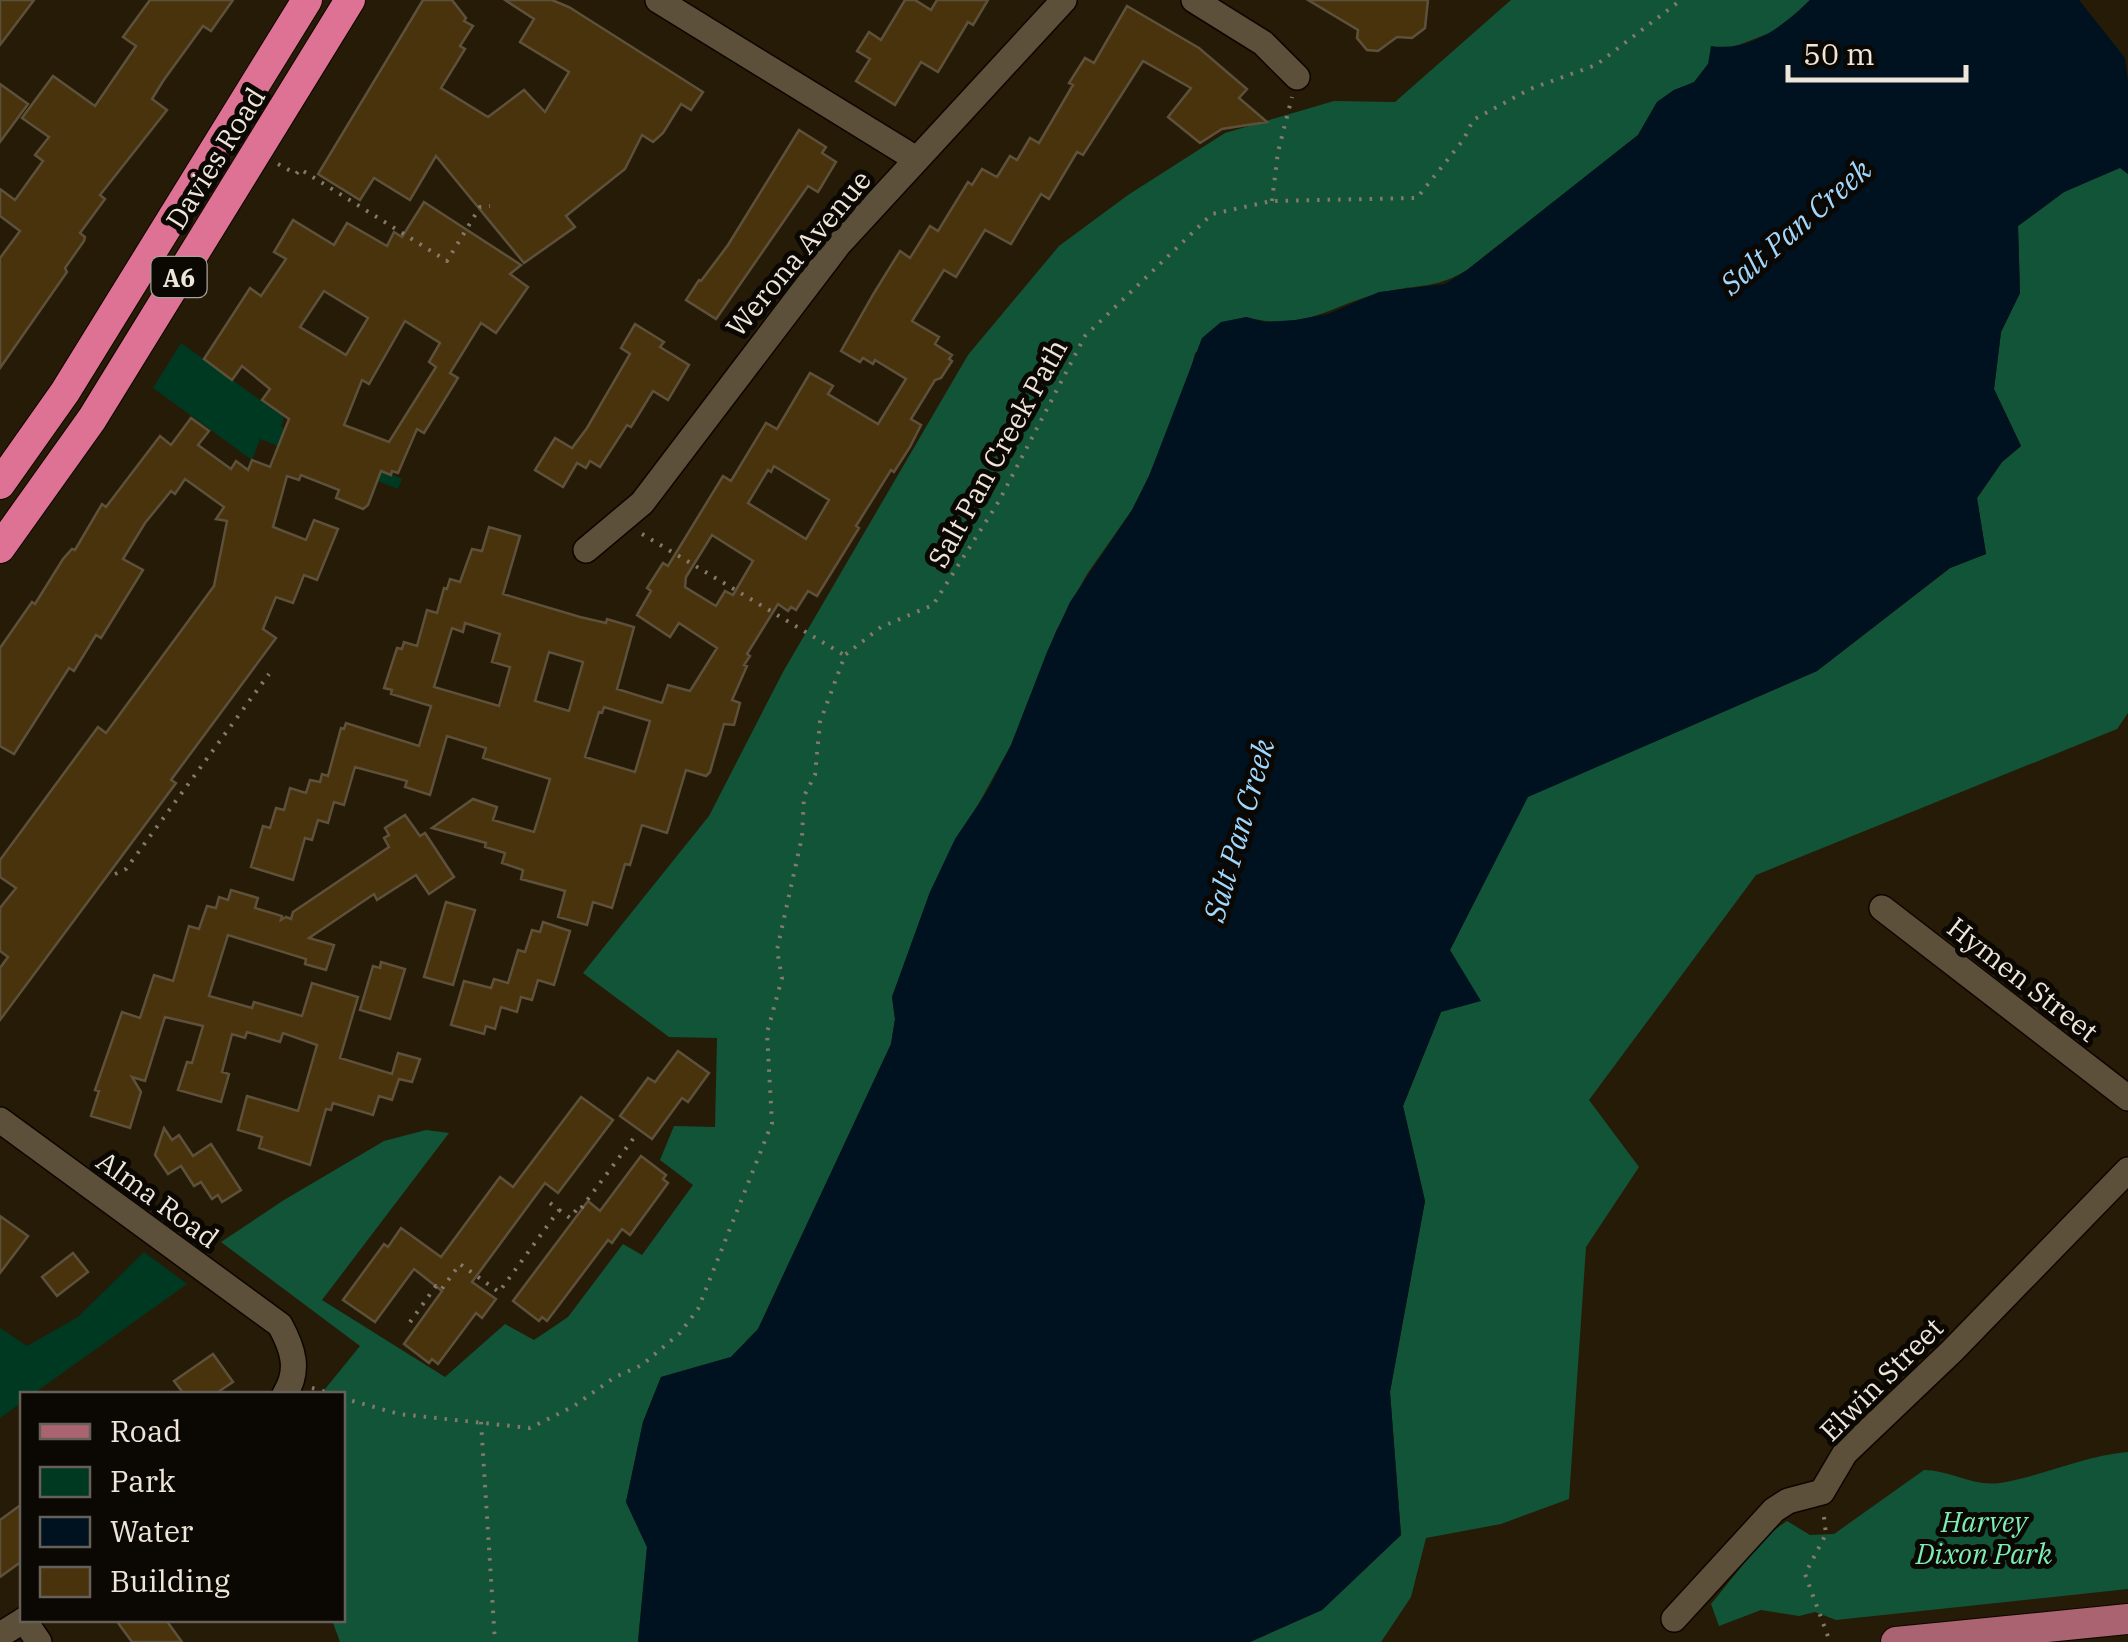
<svg xmlns="http://www.w3.org/2000/svg" width="2128" height="1642" font-family="'IBM Plex Serif',serif">
  <style>
    .green { fill: #003922 }
    .forest { fill: #125438 }
    .water { fill: #00111f }
    .building { fill: #48330d; stroke: #5e513b; stroke-width: 2.5; fill-rule: evenodd }
    .lines { fill: none; stroke-linecap: round; stroke-linejoin: round }
    .minor-casing { stroke: #0f0500; stroke-width: 28 }
    .major-casing { stroke: #0f0500; stroke-width: 32 }
    .highway-casing { stroke: #0f0500; stroke-width: 32 }
    .path { stroke: #847a6a; stroke-width: 4; stroke-dasharray: 2.5 8; stroke-linecap: butt }
    .minor { stroke: #5d503b; stroke-width: 25 }
    .major { stroke: #aa6471; stroke-width: 30 }
    .highway { stroke: #dd7295; stroke-width: 30 }
    .labels { text-anchor: middle; dominant-baseline: central; stroke-width: 10; stroke-linejoin: round; paint-order: stroke }
    .shield { fill: #0b0702; stroke: #aaa399; stroke-width: 2.5 }
    .shield-label { font-size: 25px; font-weight: bold; fill: #eee6da }
    .street-label { font-size: 28px; fill: #eee6da; stroke: #0b0702 }
    .park-label { font-size: 28px; font-style: italic; fill: #7dedb5; stroke: #0b0702 }
    .water-label { font-size: 30px; font-style: italic; fill: #a0d7fe; stroke: #0b0702 }
  </style>
  <rect width="100%" height="100%" fill="#261b07"/>
  <!-- green -->
  <g class="green">
    <path d="M 181,343 L 284,417 L 281,427 L 402,479 L 398,489 L 280,443 L 278,446 L 260,439 L 252,460 L 153,388 Z"/>
    <path d="M 144,1252 L 187,1284 L 33,1394 L 22,1394 L 22,1402 L 0,1418 L 0,1328 L 27,1346 L 78,1317 Z"/>
  </g>
  <!-- forest -->
  <g class="forest">
    <path d="M 1511,0 L 1810,0 L 1780,29 L 1728,49 L 1708,64 L 1694,83 L 1674,90 L 1657,102 L 1638,135 L 1467,270 C 1436,289 1418,284 1384,292 C 1332,304 1305,333 1246,317 L 1195,353 L 1186,388 L 1149,476 L 1132,510 L 1087,574 L 1056,631 L 1011,745 L 930,892 L 892,997 L 895,1019 L 891,1044 L 758,1329 L 731,1357 L 661,1377 L 643,1422 L 626,1502 L 647,1547 L 638,1642 L 340,1642 L 332,1620 L 342,1620 L 342,1394 L 321,1394 L 360,1346 L 221,1242 L 284,1200 L 384,1141 L 426,1130 L 449,1133 L 322,1300 L 445,1377 L 505,1324 L 534,1340 L 568,1317 L 623,1244 L 642,1255 L 693,1185 L 660,1160 L 674,1126 L 715,1127 L 717,1038 L 669,1037 L 583,973 L 709,816 L 783,672 L 968,355 L 1059,246 L 1128,195 L 1225,133 L 1334,101 L 1395,102 Z"/>
    <path d="M 2120,167 L 2128,174 L 2128,713 L 2117,729 L 1756,875 L 1589,1100 L 1639,1167 L 1586,1247 L 1569,1499 L 1501,1524 L 1426,1538 L 1411,1597 L 1381,1642 L 1250,1642 L 1322,1610 L 1401,1535 L 1390,1392 L 1425,1201 L 1403,1106 L 1441,1012 L 1450,950 L 1527,797 L 1817,671 L 1950,568 L 1986,554 L 1977,498 L 2002,462 L 2021,446 L 1994,389 L 2001,332 L 2020,293 L 2018,226 L 2064,192 Z"/>
    <path d="M 2128,1452 L 2128,1589 L 1836,1620 L 1815,1612 L 1799,1616 L 1761,1610 L 1719,1626 L 1711,1604 L 1767,1535 L 1787,1521 L 1810,1535 L 1834,1534 L 1924,1470 C 1950,1470 1973,1487 2000,1483 C 2044,1476 2082,1456 2128,1452 Z"/>
  </g>
  <!-- water -->
  <path class="water" d="M 1810,0 L 2079,0 L 2125,58 L 2128,81 L 2128,174 L 2120,168 L 2064,192 L 2018,226 L 2020,293 L 2001,332 L 1994,389 L 2021,446 L 2002,462 L 1977,498 L 1986,554 L 1950,568 L 1817,671 L 1528,797 L 1450,950 L 1481,1001 L 1441,1012 L 1403,1106 L 1425,1201 L 1390,1392 L 1401,1535 L 1322,1610 L 1250,1642 L 638,1642 L 647,1547 L 626,1502 L 643,1422 L 661,1377 L 731,1357 L 758,1329 L 891,1044 L 895,1019 L 892,997 L 930,892 L 955,839 L 988,790 L 1011,745 L 1047,652 L 1070,602 L 1132,510 L 1149,476 L 1202,338 L 1221,322 L 1246,317 L 1265,322 L 1295,320 L 1328,314 L 1379,292 L 1445,284 L 1467,270 L 1638,135 L 1657,102 L 1674,90 L 1694,82 L 1708,64 L 1711,46 C 1751,52 1783,26 1810,0 Z"/>
  <!-- building -->
  <g class="building">
    <path d="M 0,0 L 34,0 L 0,45 Z"/>
    <path d="M 150,0 L 233,0 L 211,31 L 203,26 L 163,81 L 152,99 L 167,110 L 100,195 L 105,199 L 80,233 L 85,237 L 84,241 L 65,268 L 67,272 L 0,368 L 0,258 L 20,231 L 0,216 L 0,189 L 15,200 L 43,161 L 35,155 L 49,137 L 22,118 L 53,76 L 95,106 L 136,46 L 123,37 Z"/>
    <path d="M 423,0 L 452,0 L 466,18 L 464,21 L 473,26 L 460,46 L 465,49 L 441,88 L 488,117 L 524,90 L 545,112 L 569,72 L 520,42 L 534,19 L 505,0 L 552,0 L 569,7 L 703,92 L 691,110 L 681,104 L 663,133 L 653,142 L 642,135 L 625,169 L 566,216 L 575,227 L 524,263 L 436,156 L 410,200 L 374,178 L 360,200 L 318,174 Z"/>
    <path d="M 905,0 L 915,0 L 931,10 L 937,0 L 988,0 L 973,25 L 968,22 L 938,72 L 921,62 L 895,105 L 856,81 L 870,59 L 857,51 L 869,32 L 881,40 Z"/>
    <path d="M 1308,0 L 1428,0 L 1425,28 L 1412,38 L 1397,37 L 1378,51 L 1367,50 L 1357,38 L 1358,30 Z"/>
    <path d="M 1127,6 L 1199,48 L 1247,89 L 1239,98 L 1267,122 L 1222,129 L 1200,143 L 1168,117 L 1191,88 L 1143,61 L 1083,155 L 1077,152 L 1049,199 L 1041,194 L 1011,244 L 985,230 L 956,277 L 944,270 L 912,321 L 939,337 L 935,344 L 952,355 L 949,359 L 952,361 L 941,378 L 935,380 L 911,419 L 921,425 L 910,447 L 894,472 L 891,470 L 856,526 L 859,528 L 817,596 L 808,591 L 796,610 L 791,607 L 788,611 L 778,604 L 747,654 L 750,656 L 744,665 L 747,666 L 732,700 L 740,703 L 734,725 L 724,724 L 710,772 L 706,776 L 686,770 L 667,833 L 642,825 L 630,865 L 625,864 L 612,908 L 593,902 L 587,925 L 558,917 L 565,891 L 521,879 L 523,870 L 502,863 L 505,853 L 485,847 L 486,843 L 432,828 L 473,799 L 497,807 L 493,820 L 534,832 L 550,779 L 483,758 L 486,748 L 447,736 L 430,795 L 405,787 L 407,781 L 355,767 L 344,805 L 334,802 L 328,823 L 318,820 L 312,840 L 305,838 L 293,880 L 251,867 L 263,826 L 270,828 L 276,808 L 284,810 L 290,788 L 306,793 L 310,780 L 320,782 L 322,774 L 328,776 L 341,728 L 344,729 L 346,723 L 419,746 L 431,706 L 391,694 L 392,690 L 384,688 L 397,648 L 402,649 L 404,642 L 417,646 L 427,610 L 437,613 L 444,588 L 447,589 L 450,579 L 460,582 L 472,549 L 482,551 L 489,527 L 520,536 L 503,594 L 580,617 L 606,623 L 607,619 L 634,627 L 617,689 L 662,703 L 668,685 L 690,691 L 717,648 L 679,623 L 670,637 L 637,615 L 651,591 L 647,588 L 663,563 L 668,566 L 723,476 L 731,481 L 766,423 L 777,429 L 810,373 L 833,386 L 828,394 L 878,424 L 906,379 L 875,360 L 873,364 L 863,358 L 860,362 L 841,351 L 874,293 L 900,251 L 910,258 L 930,226 L 938,231 L 968,182 L 972,185 L 982,169 L 997,177 L 1010,156 L 1017,160 L 1030,138 L 1039,143 L 1073,85 L 1069,83 L 1085,58 L 1094,63 ZM 774,466 L 829,500 L 806,539 L 748,503 L 768,470 L 771,472 ZM 712,535 L 753,561 L 733,595 L 725,591 L 716,606 L 685,587 L 686,577 ZM 465,623 L 500,634 L 492,662 L 510,667 L 499,706 L 434,687 L 452,628 L 463,632 ZM 549,652 L 583,662 L 569,711 L 535,701 ZM 604,707 L 650,721 L 635,772 L 585,757 L 599,712 L 602,713 Z"/>
    <path d="M 0,84 L 28,104 L 0,142 Z"/>
    <path d="M 799,130 L 826,147 L 822,153 L 836,162 L 818,192 L 808,186 L 716,319 L 686,300 L 699,280 L 701,281 L 728,245 Z"/>
    <path d="M 424,202 L 521,265 L 510,274 L 528,287 L 496,333 L 481,323 L 450,373 L 458,378 L 424,433 L 417,429 L 398,473 L 392,471 L 391,475 L 381,471 L 368,505 L 363,509 L 336,498 L 339,490 L 301,475 L 299,480 L 287,476 L 273,527 L 306,540 L 314,520 L 338,529 L 317,580 L 304,575 L 293,603 L 276,597 L 263,629 L 276,638 L 171,780 L 176,783 L 0,1020 L 0,968 L 8,957 L 0,951 L 0,908 L 16,888 L 0,877 L 0,860 L 98,727 L 106,733 L 214,586 L 227,521 L 216,519 L 224,507 L 185,479 L 175,494 L 171,491 L 145,523 L 123,559 L 143,570 L 101,638 L 96,635 L 74,671 L 69,668 L 14,754 L 0,746 L 0,648 L 32,602 L 35,604 L 63,559 L 72,549 L 75,550 L 102,504 L 106,507 L 160,436 L 171,445 L 191,418 L 209,431 L 198,445 L 231,469 L 236,461 L 248,470 L 252,460 L 270,467 L 289,419 L 262,400 L 270,389 L 242,366 L 232,380 L 204,359 L 250,288 L 261,296 L 286,259 L 274,252 L 293,220 L 334,245 L 347,223 L 387,246 L 394,232 L 402,237 ZM 324,291 L 368,318 L 346,355 L 300,327 ZM 405,321 L 440,343 L 429,362 L 436,367 L 389,442 L 344,425 L 362,380 L 369,384 Z"/>
    <path d="M 635,324 L 664,342 L 660,347 L 689,365 L 668,400 L 653,391 L 631,427 L 627,425 L 600,467 L 590,461 L 586,468 L 577,463 L 563,487 L 535,470 L 555,438 L 572,448 L 587,428 L 630,354 L 621,348 Z"/>
    <path d="M 405,815 L 420,836 L 425,833 L 454,877 L 429,894 L 416,875 L 377,900 L 374,894 L 309,938 L 334,945 L 326,970 L 305,964 L 306,959 L 228,935 L 209,996 L 252,1008 L 254,1002 L 302,1016 L 312,983 L 358,997 L 340,1058 L 392,1074 L 398,1053 L 420,1059 L 412,1082 L 399,1079 L 392,1100 L 379,1096 L 373,1115 L 333,1103 L 331,1110 L 326,1109 L 310,1165 L 259,1148 L 262,1137 L 238,1130 L 247,1096 L 298,1111 L 317,1045 L 283,1033 L 280,1042 L 247,1032 L 245,1038 L 232,1034 L 222,1072 L 229,1074 L 221,1102 L 178,1090 L 187,1062 L 192,1063 L 203,1026 L 165,1017 L 145,1081 L 132,1077 L 141,1092 L 130,1128 L 91,1116 L 99,1091 L 95,1090 L 122,1012 L 140,1018 L 154,975 L 173,981 L 189,926 L 199,929 L 207,906 L 216,908 L 219,897 L 228,900 L 231,890 L 258,898 L 255,908 L 282,916 L 281,920 L 286,917 L 291,919 L 293,912 L 389,847 L 384,838 L 389,835 L 385,828 Z"/>
    <path d="M 446,902 L 475,910 L 453,985 L 424,977 Z"/>
    <path d="M 543,922 L 570,931 L 554,985 L 538,980 L 532,1000 L 521,997 L 517,1012 L 501,1007 L 495,1029 L 486,1026 L 484,1034 L 451,1025 L 464,981 L 491,988 L 494,979 L 508,983 L 518,950 L 525,952 L 532,930 L 540,932 Z"/>
    <path d="M 381,962 L 405,969 L 390,1019 L 360,1010 L 373,966 L 380,968 Z"/>
    <path d="M 678,1051 L 709,1073 L 688,1102 L 682,1098 L 652,1139 L 620,1116 L 648,1078 L 655,1082 Z"/>
    <path d="M 581,1097 L 613,1120 L 558,1193 L 545,1183 L 472,1282 L 496,1299 L 482,1318 L 476,1313 L 438,1364 L 432,1359 L 429,1363 L 404,1344 L 442,1291 L 414,1269 L 375,1322 L 343,1300 L 384,1244 L 388,1247 L 401,1228 L 441,1257 L 500,1177 L 513,1187 Z"/>
    <path d="M 164,1128 L 172,1140 L 179,1135 L 193,1156 L 211,1144 L 241,1190 L 222,1202 L 218,1195 L 212,1199 L 201,1182 L 194,1186 L 181,1166 L 168,1174 L 155,1155 Z"/>
    <path d="M 641,1156 L 666,1175 L 663,1179 L 668,1183 L 630,1235 L 622,1229 L 612,1243 L 608,1240 L 547,1321 L 542,1317 L 539,1321 L 513,1301 L 588,1201 L 600,1211 Z"/>
    <path d="M 0,1216 L 28,1236 L 0,1273 Z"/>
    <path d="M 73,1253 L 88,1272 L 57,1296 L 42,1277 Z"/>
    <path d="M 213,1354 L 233,1382 L 215,1394 L 184,1394 L 174,1381 Z"/>
    <path d="M 22,1504 L 22,1561 L 0,1577 L 0,1520 Z"/>
    <path d="M 116,1620 L 166,1620 L 182,1642 L 132,1642 Z"/>
  </g>
  <g class="lines">
    <!-- minor casing -->
    <g class="minor-casing">
      <g id="minor">
        <path d="M 658,0 L 916,159"/>
        <path d="M 1194,0 L 1263,43 L 1297,77"/>
        <path d="M 586,550 L 642,503 L 839,244 L 1064,0"/>
        <path d="M 1882,908 L 2128,1098"/>
        <path d="M 0,1120 L 280,1325 C 293,1349 300,1370 285,1394"/>
        <path d="M 1674,1619 L 1774,1510 L 1788,1501 L 1822,1492 L 1845,1453 L 1952,1351 L 2128,1170"/>
        <path d="M 24,1620 L 39,1642"/>
        <path d="M 0,1635 L 24,1620"/>
      </g>
    </g>
    <!-- major casing -->
    <g class="major-casing">
      <path id="major" d="M 1896,1642 L 2128,1619"/>
    </g>
    <!-- highway casing -->
    <g class="highway-casing">
      <g id="highway">
        <path d="M 0,484 L 65,392 L 307,0"/>
        <path d="M 0,548 L 92,419 L 350,0"/>
      </g>
    </g>
    <!-- path -->
    <g class="path">
      <path d="M 278,164 L 296,174 L 300,169 L 447,261 L 480,207 L 490,206"/>
      <path d="M 1272,201 L 1278,152 L 1292,97"/>
      <path d="M 642,534 L 844,655"/>
      <path d="M 115,874 L 126,869 L 269,674"/>
      <path d="M 559,1210 L 570,1218 L 577,1209 L 579,1211 L 636,1135"/>
      <path d="M 410,1322 L 436,1286 L 441,1290 L 460,1264 L 499,1292 L 559,1210 L 550,1203"/>
      <path d="M 312,1388 L 333,1394"/>
      <path d="M 342,1398 L 399,1414 L 530,1428 L 574,1406 L 615,1377 L 642,1365 L 680,1333 L 698,1309 L 772,1123 L 767,1033 L 782,978 L 777,950 L 802,837 L 804,796 L 815,775 L 820,722 L 845,655 L 881,627 L 933,605 L 999,501 L 1085,336 L 1212,214 L 1272,201 L 1417,198 L 1464,139 L 1473,120 L 1530,89 L 1596,65 L 1681,0"/>
      <path d="M 481,1422 L 495,1642"/>
      <path d="M 1824,1517 L 1826,1534 L 1805,1574 L 1830,1642"/>
    </g>
    <!-- minor -->
    <use href="#minor" class="minor"/>
    <!-- major -->
    <use href="#major" class="major"/>
    <!-- highway -->
    <use href="#highway" class="highway"/>
  </g>
  <g class="labels">
    <!-- shield labels -->
    <rect class="shield" x="151.5" y="257" width="55" height="40" rx="8"/>
    <g class="shield-label">
      <text x="179" y="277">A6</text>
    </g>
    <!-- street labels -->
    <g class="street-label">
      <text transform="translate(215 158) rotate(-58)">Davies Road</text>
      <text transform="translate(798 253) rotate(-50)">Werona Avenue</text>
      <text transform="translate(997 453) rotate(-61)">Salt Pan Creek Path</text>
      <text transform="translate(2023 979) rotate(38)">Hymen Street</text>
      <text transform="translate(158 1199) rotate(36)">Alma Road</text>
      <text transform="translate(1881 1379) rotate(-45)">Elwin Street</text>
    </g>
    <!-- park labels -->
    <g class="park-label">
      <text x="1984" y="1521">Harvey<tspan x="1984" dy="32">Dixon Park</tspan></text>
    </g>
    <!-- water labels -->
    <g class="water-label">
      <text transform="translate(1795 226) rotate(-41)">Salt Pan Creek</text>
      <text transform="translate(1238 830) rotate(-74)">Salt Pan Creek</text>
    </g>
  </g>
  <!-- legend -->
  <rect x="20" y="1392" width="325" height="230" fill="#0b0702" stroke="#666058" stroke-width="2.5"/>
  <rect x="40" y="1424" width="50" height="15" fill="#aa6471" stroke="#666058" stroke-width="2.5"/>
  <text x="110" y="1442" font-size="30" fill="#eee6da">Road</text>
  <rect x="40" y="1467" width="50" height="30" fill="#003922" stroke="#666058" stroke-width="2.5"/>
  <text x="110" y="1492" font-size="30" fill="#eee6da">Park</text>
  <rect x="40" y="1517" width="50" height="30" fill="#00111f" stroke="#666058" stroke-width="2.5"/>
  <text x="110" y="1542" font-size="30" fill="#eee6da">Water</text>
  <rect x="40" y="1567" width="50" height="30" fill="#48330d" stroke="#666058" stroke-width="2.5"/>
  <text x="110" y="1592" font-size="30" fill="#eee6da">Building</text>
  <!-- scale -->
  <path d="M1788 65v15h178v-15" fill="none" stroke="#eee6da" stroke-width="5"/>
  <text x="1803" y="65" font-size="30" fill="#eee6da" stroke="#0b0702" stroke-width="8" paint-order="stroke">50 m</text>
</svg>
